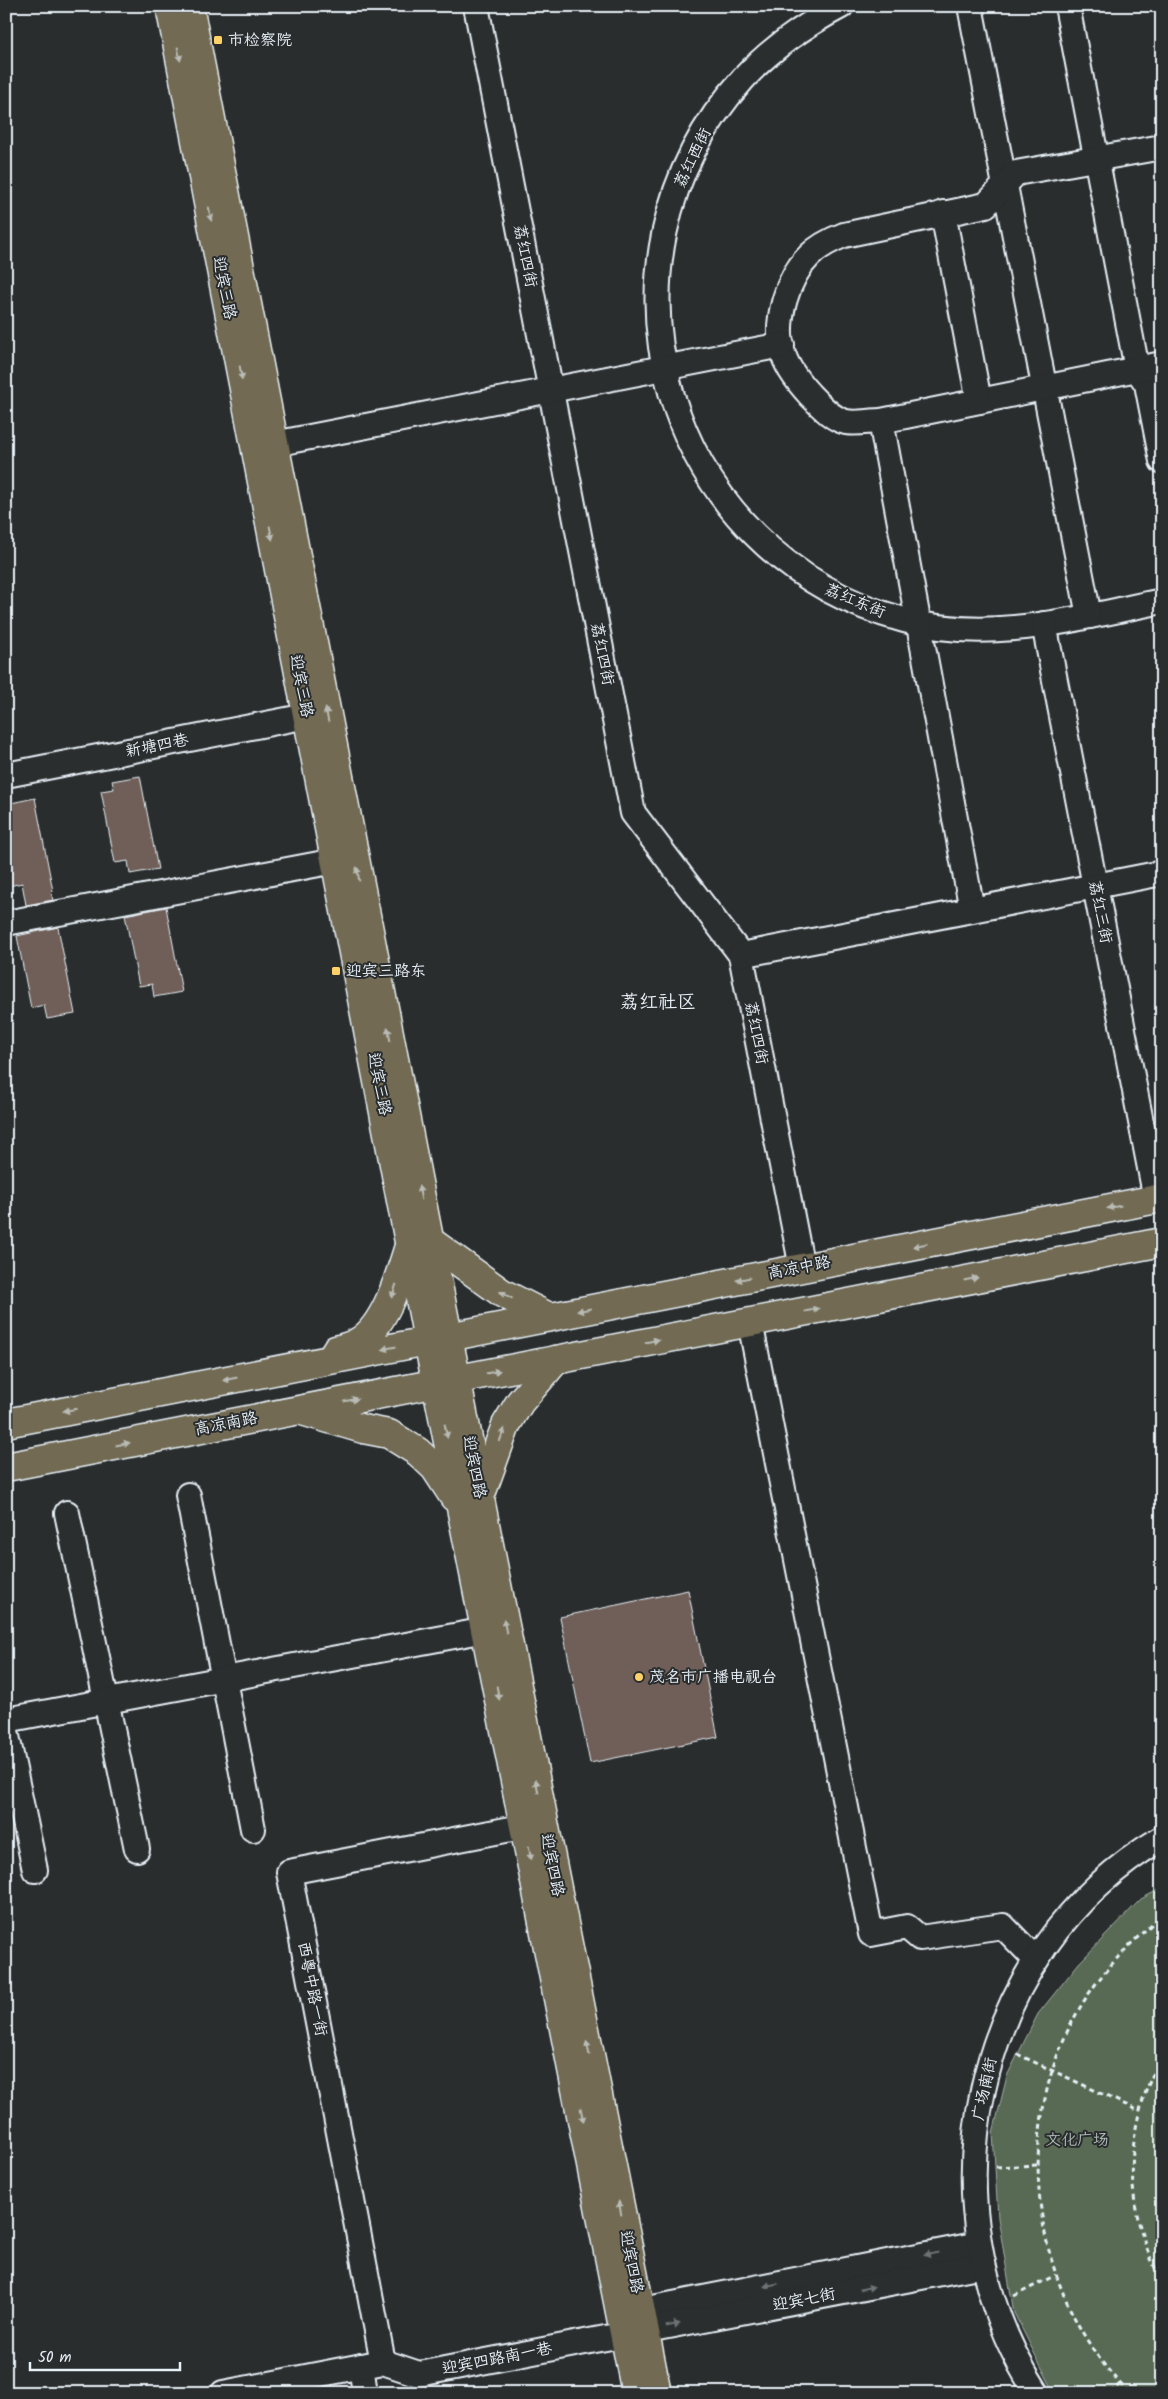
<svg xmlns="http://www.w3.org/2000/svg" width="1168" height="2399" font-family="Kalam,'LXGW WenKai TC',sans-serif">
  <style>
    .green { fill: #596a53; stroke: #a0aea6 }
    .building { fill: #705f58; stroke: #e8f1f8 }
    .lines { fill: none; stroke-linecap: round; stroke-linejoin: round }
    .minor-casing { stroke: #e8f1f8; stroke-width: 28 }
    .major-casing { stroke: #e8f1f8; stroke-width: 31 }
    .path { stroke: #e8f1f8; stroke-width: 3; stroke-dasharray: 5 4; stroke-linecap: butt }
    .minor { stroke: #2a2d2e; stroke-width: 24 }
    .major { stroke: #726b52; stroke-width: 28 }
    .oneway { fill: #b9bbb6 }
    .oneway2 { fill: #6c7275 }
    .poi-dot { fill: #ffd166; stroke: #2a2d2e; stroke-width: 2 }
    .labels { text-anchor: middle; dominant-baseline: central; stroke-width: 4; stroke-linejoin: round; paint-order: stroke }
    .poi-label { font-size: 16px; fill: #e8f1f8; stroke: #2a2d2e; text-anchor: start }
    .street-label { font-size: 16px; fill: #e8f1f8; stroke: #2a2d2e }
    .park-label { font-size: 16px; fill: #afbbb6; stroke: #2a2d2e }
    .quarter-label { font-size: 19px; fill: #e8f1f8; stroke: #2a2d2e }
  </style>
  <rect width="100%" height="100%" fill="#2a2d2e"/>
  <filter id="ink" filterUnits="userSpaceOnUse"><feTurbulence type="fractalNoise" baseFrequency=".02" numOctaves="2"/><feDisplacementMap in="SourceGraphic" scale="10" xChannelSelector="R" yChannelSelector="G"/><feConvolveMatrix kernelMatrix="1 2 1 2 8 2 1 2 1" color-interpolation-filters="sRGB"/></filter>
  <g filter="url(#ink)">
    <!-- green -->
    <path class="green" d="M 1162,1888 L 1162,2393 L 1058,2393 L 1050,2384 L 1014,2313 L 998,2218 L 993,2133 L 1007,2076 L 1038,2014 L 1079,1963 L 1141,1899 Z"/>
    <!-- building -->
    <g class="building">
      <path d="M 140,776 L 158,869 L 130,874 L 128,861 L 115,863 L 101,791 L 114,789 L 112,781 Z"/>
      <path d="M 35,798 L 53,891 L 51,892 L 53,900 L 26,905 L 22,883 L 9,886 L 6,869 L 6,804 Z"/>
      <path d="M 166,907 L 182,992 L 154,997 L 152,984 L 139,986 L 125,915 Z"/>
      <path d="M 58,927 L 75,1014 L 47,1019 L 44,1005 L 31,1008 L 17,936 Z"/>
      <path d="M 688,1590 L 718,1737 L 590,1763 L 560,1617 Z"/>
    </g>
    <g class="lines">
      <!-- minor casing -->
      <g class="minor-casing">
        <g id="minor">
          <path d="M 476,6 L 633,813 L 741,955 L 802,1268"/>
          <path d="M 841,6 C 805,25 771,48 743,79 C 577,263 665,556 904,620 C 990,644 1077,618 1162,601"/>
          <path d="M 970,6 L 1089,616"/>
          <path d="M 1067,6 L 1137,369 L 1147,384 L 1162,461"/>
          <path d="M 1162,147 L 1016,173 L 986,205 L 844,235 C 831,240 819,246 809,256 C 787,278 775,320 782,350 C 786,367 798,382 810,395 C 820,405 832,419 846,422 C 856,424 870,421 881,421 L 1162,364"/>
          <path d="M 943,213 L 979,401"/>
          <path d="M 881,421 L 972,910"/>
          <path d="M 274,444 L 782,345"/>
          <path d="M 1044,624 L 1156,1199"/>
          <path d="M 6,775 L 307,716"/>
          <path d="M 6,923 L 335,861"/>
          <path d="M 741,955 L 1162,873"/>
          <path d="M 750,1322 L 871,1934 L 907,1927 L 920,1938 L 1003,1926 L 1036,1960"/>
          <path d="M 188,1495 L 253,1829"/>
          <path d="M 67,1513 L 137,1849"/>
          <path d="M 6,1720 L 486,1630"/>
          <path d="M 6,1731 L 35,1870"/>
          <path d="M 622,2314 L 979,2244"/>
          <path d="M 383,2362 L 289,1872 L 542,1823"/>
          <path d="M 361,2366 L 365,2393"/>
          <path d="M 223,2393 L 383,2362 L 419,2374 L 983,2265"/>
          <path d="M 1037,2393 C 918,2210 971,1950 1162,1838"/>
        </g>
      </g>
      <!-- major casing -->
      <g class="major-casing">
        <g id="major">
          <path d="M 170,6 L 433,1366 L 636,2393"/>
          <path d="M 189,6 L 462,1408 L 657,2393"/>
          <path d="M 430,1241 L 502,1293 L 549,1317"/>
          <path d="M 336,1350 C 343,1348 352,1346 358,1342 C 386,1326 400,1274 409,1246"/>
          <path d="M 302,1411 L 363,1429 L 389,1434 L 418,1452 L 435,1468 L 454,1497"/>
          <path d="M 6,1423 L 1162,1198"/>
          <path d="M 6,1467 L 1162,1242"/>
          <path d="M 480,1497 L 506,1425 L 520,1402 L 556,1360"/>
        </g>
      </g>
      <!-- path -->
      <g class="path">
        <path d="M 1017,2054 L 1139,2111"/>
        <path d="M 1162,2057 C 1122,2126 1123,2212 1162,2281"/>
        <path d="M 996,2167 L 1038,2165"/>
        <path d="M 1014,2296 L 1056,2275"/>
        <path d="M 1110,2393 L 1120,2384"/>
        <path d="M 1129,2393 C 1025,2289 1007,2110 1092,1989 C 1112,1961 1136,1938 1162,1915"/>
      </g>
      <!-- minor -->
      <use href="#minor" class="minor"/>
      <!-- major -->
      <use href="#major" class="major"/>
    </g>
    <!-- one-way arrows -->
    <defs><path id="oneway-solid" d="M-6-.8H1V-3.2L6.5 0L1 3.2V.8H-6Z" transform="scale(1.25)"/></defs>
    <g class="oneway">
      <use href="#oneway-solid" transform="translate(179 54) rotate(79)"/>
      <use href="#oneway-solid" transform="translate(210 214) rotate(79)"/>
      <use href="#oneway-solid" transform="translate(241 373) rotate(79)"/>
      <use href="#oneway-solid" transform="translate(271 533) rotate(79)"/>
      <use href="#oneway-solid" transform="translate(327 715) rotate(-101)"/>
      <use href="#oneway-solid" transform="translate(358 874) rotate(-101)"/>
      <use href="#oneway-solid" transform="translate(389 1034) rotate(-101)"/>
      <use href="#oneway-solid" transform="translate(420 1193) rotate(-101)"/>
      <use href="#oneway-solid" transform="translate(1114 1207) rotate(169)"/>
      <use href="#oneway-solid" transform="translate(920 1245) rotate(169)"/>
      <use href="#oneway-solid" transform="translate(743 1279) rotate(169)"/>
      <use href="#oneway-solid" transform="translate(971 1279) rotate(-11)"/>
      <use href="#oneway-solid" transform="translate(394 1291) rotate(109)"/>
      <use href="#oneway-solid" transform="translate(506 1295) rotate(-151)"/>
      <use href="#oneway-solid" transform="translate(584 1310) rotate(169)"/>
      <use href="#oneway-solid" transform="translate(812 1310) rotate(-11)"/>
      <use href="#oneway-solid" transform="translate(652 1341) rotate(-11)"/>
      <use href="#oneway-solid" transform="translate(389 1348) rotate(169)"/>
      <use href="#oneway-solid" transform="translate(493 1372) rotate(-11)"/>
      <use href="#oneway-solid" transform="translate(230 1379) rotate(169)"/>
      <use href="#oneway-solid" transform="translate(351 1400) rotate(-11)"/>
      <use href="#oneway-solid" transform="translate(70 1410) rotate(169)"/>
      <use href="#oneway-solid" transform="translate(446 1431) rotate(79)"/>
      <use href="#oneway-solid" transform="translate(502 1435) rotate(-70)"/>
      <use href="#oneway-solid" transform="translate(123 1444) rotate(-11)"/>
      <use href="#oneway-solid" transform="translate(505 1626) rotate(-101)"/>
      <use href="#oneway-solid" transform="translate(498 1693) rotate(79)"/>
      <use href="#oneway-solid" transform="translate(537 1786) rotate(-101)"/>
      <use href="#oneway-solid" transform="translate(530 1853) rotate(79)"/>
      <use href="#oneway-solid" transform="translate(588 2048) rotate(-101)"/>
      <use href="#oneway-solid" transform="translate(582 2115) rotate(79)"/>
      <use href="#oneway-solid" transform="translate(620 2208) rotate(-101)"/>
    </g>
    <g class="oneway2">
      <use href="#oneway-solid" transform="translate(931 2254) rotate(169)"/>
      <use href="#oneway-solid" transform="translate(771 2285) rotate(169)"/>
      <use href="#oneway-solid" transform="translate(867 2288) rotate(-11)"/>
      <use href="#oneway-solid" transform="translate(673 2325) rotate(-11)"/>
    </g>
  </g>
  <!-- markers -->
  <g class="poi-dot">
    <rect x="213" y="35" width="10" height="10" rx="2.5"/>
    <rect x="331" y="966" width="10" height="10" rx="2.5"/>
    <circle cx="639" cy="1677" r="5"/>
  </g>
  <g class="labels">
    <!-- poi labels -->
    <g class="poi-label">
      <text x="228" y="40">市检察院</text>
      <text x="346" y="971">迎宾三路东</text>
      <text x="649" y="1677">茂名市广播电视台</text>
    </g>
    <!-- street labels -->
    <g class="street-label">
      <text transform="translate(693 158) rotate(-64)">荔红西街</text>
      <text transform="translate(525 256) rotate(79)">荔红四街</text>
      <text transform="translate(224 288) rotate(79)">迎宾三路</text>
      <text transform="translate(855 601) rotate(23)">荔红东街</text>
      <text transform="translate(602 654) rotate(79)">荔红四街</text>
      <text transform="translate(301 686) rotate(79)">迎宾三路</text>
      <text transform="translate(157 746) rotate(-11)">新塘四巷</text>
      <text transform="translate(1100 912) rotate(79)">荔红三街</text>
      <text transform="translate(756 1033) rotate(79)">荔红四街</text>
      <text transform="translate(379 1084) rotate(79)">迎宾三路</text>
      <text transform="translate(799 1268) rotate(-11)">高凉中路</text>
      <text transform="translate(226 1424) rotate(-11)">高凉南路</text>
      <text transform="translate(474 1467) rotate(79)">迎宾四路</text>
      <text transform="translate(552 1865) rotate(79)">迎宾四路</text>
      <text transform="translate(312 1989) rotate(79)">西粤中路一街</text>
      <text transform="translate(985 2089) rotate(-78)">广场南街</text>
      <text transform="translate(631 2262) rotate(79)">迎宾四路</text>
      <text transform="translate(804 2300) rotate(-11)">迎宾七街</text>
      <text transform="translate(497 2359) rotate(-11)">迎宾四路南一巷</text>
    </g>
    <!-- park labels -->
    <g class="park-label">
      <text x="1077" y="2140">文化广场</text>
    </g>
    <!-- quarter labels -->
    <g class="quarter-label">
      <text x="658" y="1003">荔红社区</text>
    </g>
  </g>
  <!-- margin -->
  <rect width="1168" height="2399" fill="none" stroke="#2a2d2e" stroke-width="25"/>
  <rect x="12" y="12" width="1143" height="2374" fill="none" stroke="#e8f1f8" stroke-width="2" filter="url(#ink)"/>
  <!-- scale -->
  <path d="M30 2362v8h150v-8" fill="none" stroke="#e8f1f8" stroke-width="2.5"/>
  <text x="38" y="2362" font-size="15" fill="#e8f1f8" stroke="#2a2d2e" stroke-width="4" paint-order="stroke">50 m</text>
</svg>
